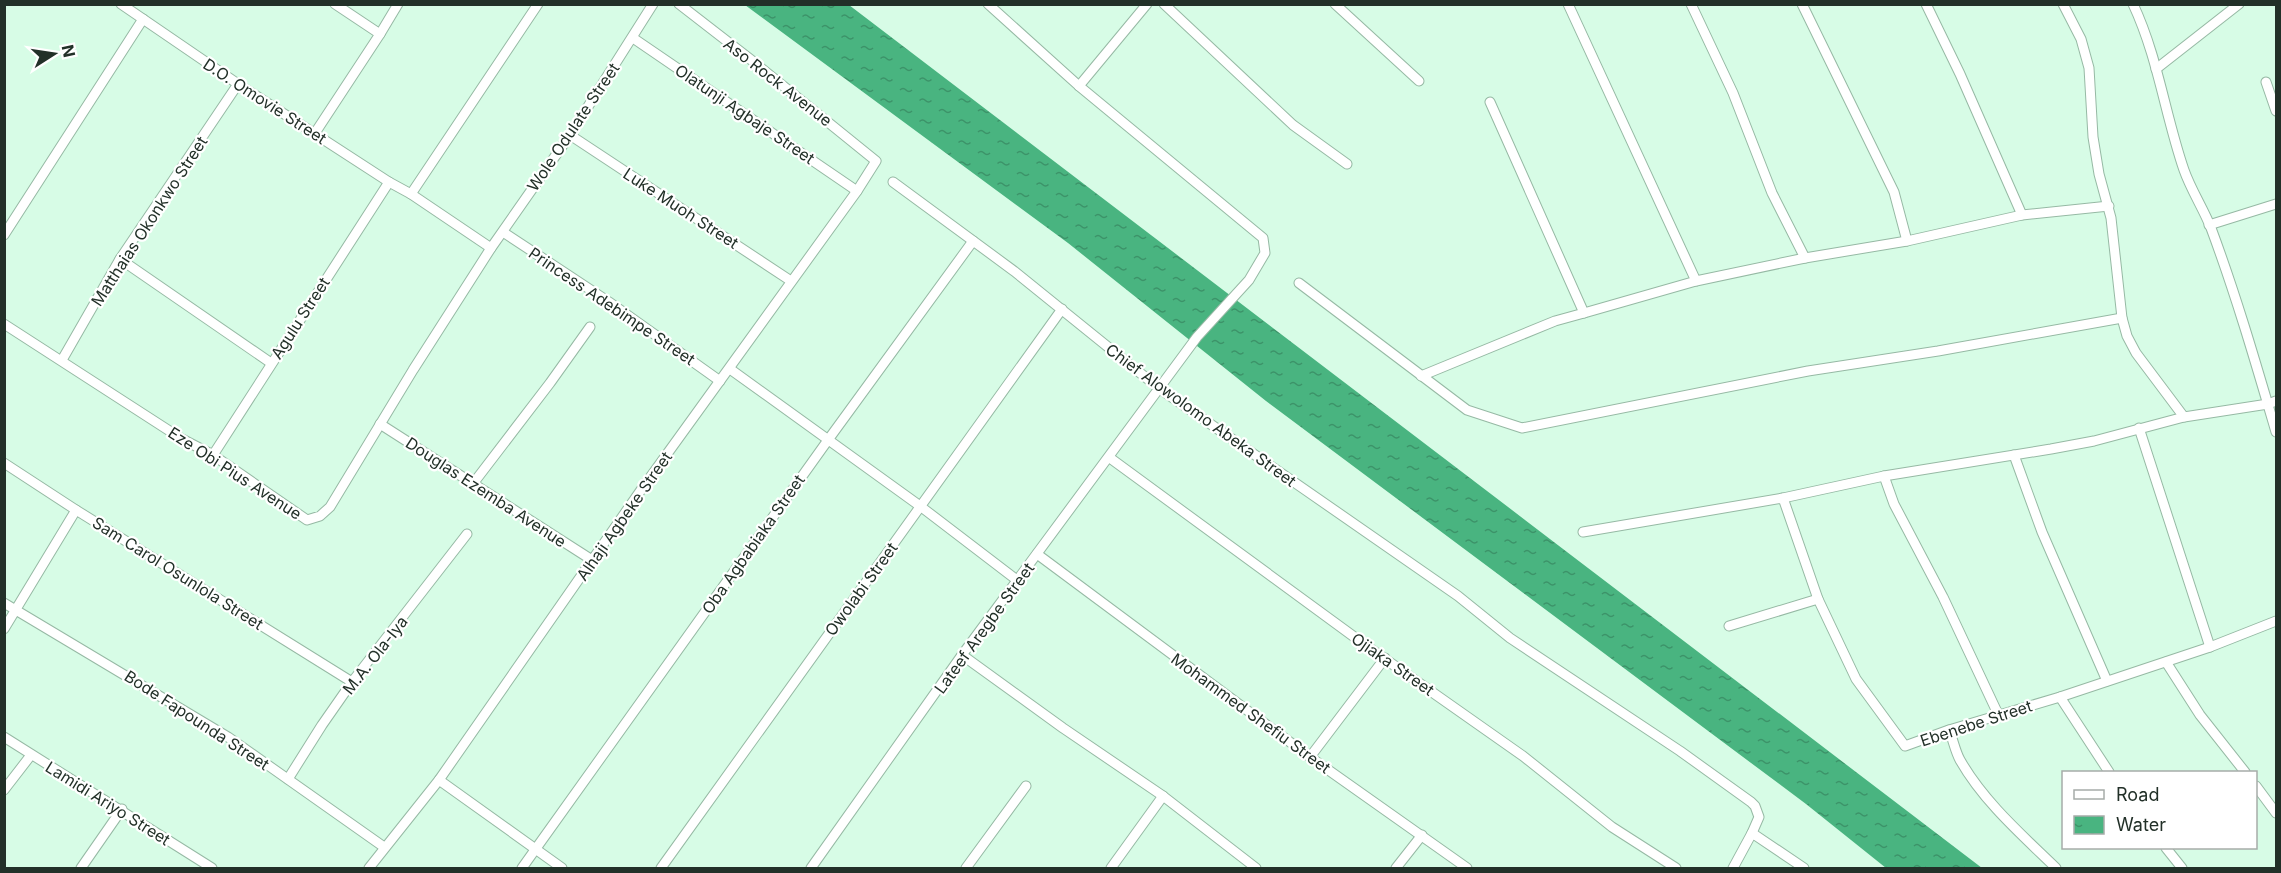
<svg xmlns="http://www.w3.org/2000/svg" width="2281" height="873" font-family="Inter,sans-serif">
  <style>
    .water { fill: url(#water-ripples) }
    .lines { fill: none; stroke-linecap: round; stroke-linejoin: round }
    .street-casing { stroke: #96b9a4; stroke-width: 11 }
    .street { stroke: #fff; stroke-width: 9 }
    .labels { text-anchor: middle; dominant-baseline: central; stroke-width: 4.5; stroke-linejoin: round; paint-order: stroke }
    .street-label { font-size: 16px; fill: #223028; stroke: #fff }
  </style>
  <defs>
    <pattern id="water-ripples" width="26" height="14" patternUnits="userSpaceOnUse" patternTransform="scale(1.5)"><rect width="26" height="14" fill="#49b480"/><path d="M2 4q2-2 4 0t4 0M15 11q2-2 4 0t4 0" fill="none" stroke="#3c9369"/></pattern>
  </defs>
  <rect width="100%" height="100%" fill="#d7fce6"/>
  <!-- water -->
  <path class="water" d="M 745,5 L 849,5 L 1982,868 L 1886,868 L 1806,804 L 1266,401 L 1068,243 Z"/>
  <g class="lines">
    <!-- street casing -->
    <g class="street-casing">
      <g id="street">
        <path d="M 121,4 L 238,84 L 389,182 L 411,194 L 491,248"/>
        <path d="M 1164,4 L 1293,125 L 1347,164"/>
        <path d="M 1335,4 L 1419,81"/>
        <path d="M 1568,4 L 1696,281"/>
        <path d="M 1691,4 L 1733,93 L 1772,193 L 1805,258"/>
        <path d="M 1802,4 L 1894,192 L 1907,241"/>
        <path d="M 1926,4 L 1960,74 L 2022,215"/>
        <path d="M 2063,4 L 2081,39 L 2089,68 L 2093,137 L 2099,174 L 2111,218 L 2122,318 L 2127,336 L 2136,353 L 2184,417"/>
        <path d="M 2133,4 C 2158,57 2165,115 2184,170 C 2191,190 2203,208 2211,228 C 2236,295 2256,364 2276,432"/>
        <path d="M 380,34 L 398,4"/>
        <path d="M 633,38 L 857,191"/>
        <path d="M 2156,69 L 2239,4"/>
        <path d="M 2266,82 L 2276,111"/>
        <path d="M 1079,86 L 1147,4"/>
        <path d="M 1490,102 L 1584,313 L 1696,281 L 1805,258 L 1907,241 L 2022,215 L 2109,206"/>
        <path d="M 315,133 L 380,34 L 335,4"/>
        <path d="M 570,135 L 791,281"/>
        <path d="M 893,182 L 1014,271 L 1160,389 L 1458,596 L 1510,638 L 1680,751 L 1751,802 L 1755,806 L 1759,817 L 1752,833"/>
        <path d="M 411,194 L 538,4"/>
        <path d="M 2209,225 L 2276,204"/>
        <path d="M 503,232 L 609,302 L 720,381"/>
        <path d="M 4,235 L 143,19"/>
        <path d="M 120,259 L 271,363"/>
        <path d="M 1299,283 L 1467,410 L 1522,428 L 1808,371 L 1938,351 L 2122,318"/>
        <path d="M 4,324 L 182,439 L 213,455 L 307,520 L 320,516 L 330,507 L 413,370 L 491,248 L 570,135 L 653,4"/>
        <path d="M 62,360 L 120,259 L 238,84"/>
        <path d="M 730,369 L 920,506 L 1018,581"/>
        <path d="M 1421,376 L 1555,321 L 1584,313"/>
        <path d="M 380,424 L 592,560"/>
        <path d="M 2139,428 L 2210,647"/>
        <path d="M 213,455 L 389,182"/>
        <path d="M 2014,455 L 2042,532 L 2107,681"/>
        <path d="M 1110,458 L 1368,647 L 1523,756 L 1612,827 L 1676,868"/>
        <path d="M 4,463 L 76,510 L 352,682"/>
        <path d="M 1884,476 L 1894,504 L 1943,597 L 1998,714"/>
        <path d="M 472,485 L 550,383 L 590,327"/>
        <path d="M 1783,498 L 1818,599 L 1856,679 L 1905,746 L 1949,730 L 2060,697 L 2210,647 L 2276,621"/>
        <path d="M 1583,532 L 1783,498 L 1884,476 L 2051,449 L 2094,441 L 2184,417 L 2268,404 L 2276,401"/>
        <path d="M 1037,554 L 1310,757 L 1467,868"/>
        <path d="M 4,603 L 228,737 L 384,847"/>
        <path d="M 1729,626 L 1818,599"/>
        <path d="M 4,629 L 76,510"/>
        <path d="M 962,655 L 1063,728 L 1163,796 L 1256,868"/>
        <path d="M 2166,662 L 2200,715 L 2245,772"/>
        <path d="M 2060,697 L 2109,772"/>
        <path d="M 1949,730 C 1953,739 1955,751 1960,760 C 1984,802 2022,835 2056,868"/>
        <path d="M 4,737 L 212,868"/>
        <path d="M 1310,757 L 1385,658"/>
        <path d="M 288,779 L 322,725 L 352,682 L 467,534"/>
        <path d="M 439,780 L 562,868"/>
        <path d="M 2256,786 L 2276,813"/>
        <path d="M 4,790 L 31,755"/>
        <path d="M 2166,848 L 2182,868"/>
        <path d="M 81,868 L 122,809"/>
        <path d="M 369,868 L 439,780 L 641,490 L 857,191 L 876,161 L 750,59 L 679,4"/>
        <path d="M 522,868 L 828,440 L 973,241"/>
        <path d="M 661,868 L 1062,309"/>
        <path d="M 811,868 L 962,655 L 1197,337 L 1249,280 L 1265,253 L 1263,238 L 1079,86 L 988,4"/>
        <path d="M 966,868 L 1026,786"/>
        <path d="M 1111,868 L 1163,796"/>
        <path d="M 1396,868 L 1422,835"/>
        <path d="M 1733,868 L 1752,833 L 1804,868"/>
      </g>
    </g>
    <!-- street -->
    <use href="#street" class="street"/>
  </g>
  <g class="labels">
    <!-- street labels -->
    <g class="street-label">
      <text transform="translate(778 82) rotate(38)">Aso Rock Avenue</text>
      <text transform="translate(265 101) rotate(33)">D.O. Omovie Street</text>
      <text transform="translate(745 114) rotate(34)">Olatunji Agbaje Street</text>
      <text transform="translate(573 127) rotate(-56)">Wole Odulate Street</text>
      <text transform="translate(681 208) rotate(33)">Luke Muoh Street</text>
      <text transform="translate(149 221) rotate(-57)">Matthaias Okonkwo Street</text>
      <text transform="translate(612 306) rotate(34)">Princess Adebimpe Street</text>
      <text transform="translate(300 318) rotate(-57)">Agulu Street</text>
      <text transform="translate(1201 415) rotate(36)">Chief Alowolomo Abeka Street</text>
      <text transform="translate(235 473) rotate(33)">Eze Obi Pius Avenue</text>
      <text transform="translate(486 492) rotate(33)">Douglas Ezemba Avenue</text>
      <text transform="translate(624 516) rotate(-55)">Alhaji Agbeke Street</text>
      <text transform="translate(753 544) rotate(-55)">Oba Agbabiaka Street</text>
      <text transform="translate(178 573) rotate(32)">Sam Carol Osunlola Street</text>
      <text transform="translate(861 589) rotate(-54)">Owolabi Street</text>
      <text transform="translate(984 628) rotate(-54)">Lateef Aregbe Street</text>
      <text transform="translate(375 655) rotate(-52)">M.A. Ola-Iya</text>
      <text transform="translate(1393 664) rotate(35)">Ojiaka Street</text>
      <text transform="translate(1251 713) rotate(36)">Mohammed Shefiu Street</text>
      <text transform="translate(197 720) rotate(33)">Bode Fapounda Street</text>
      <text transform="translate(1976 723) rotate(-18)">Ebenebe Street</text>
      <text transform="translate(108 803) rotate(32)">Lamidi Ariyo Street</text>
    </g>
  </g>
  <!-- border -->
  <rect width="2281" height="873" fill="none" stroke="#223028" stroke-width="12"/>
  <!-- legend -->
  <rect x="2062" y="771" width="195" height="78" fill="#ffffff" stroke="#a7aca9" stroke-width="1.5"/>
  <rect x="2074" y="790" width="30" height="9" fill="#ffffff" stroke="#a7aca9" stroke-width="1.5"/>
  <text x="2116" y="801" font-size="18" fill="#223028">Road</text>
  <rect x="2074" y="816" width="30" height="18" fill="url(#water-ripples)" stroke="#a7aca9" stroke-width="1.5"/>
  <text x="2116" y="831" font-size="18" fill="#223028">Water</text>
  <!-- north arrow -->
  <g transform="translate(54 54) rotate(78)" stroke="#ffffff" stroke-width="4.5" paint-order="stroke">
  <path d="M0-4.5L10 22L0 15L-10 22Z" fill="#223028"/>
  <text y="-9" font-size="16" font-weight="bold" text-anchor="middle" fill="#223028">N</text>
  </g>
</svg>
